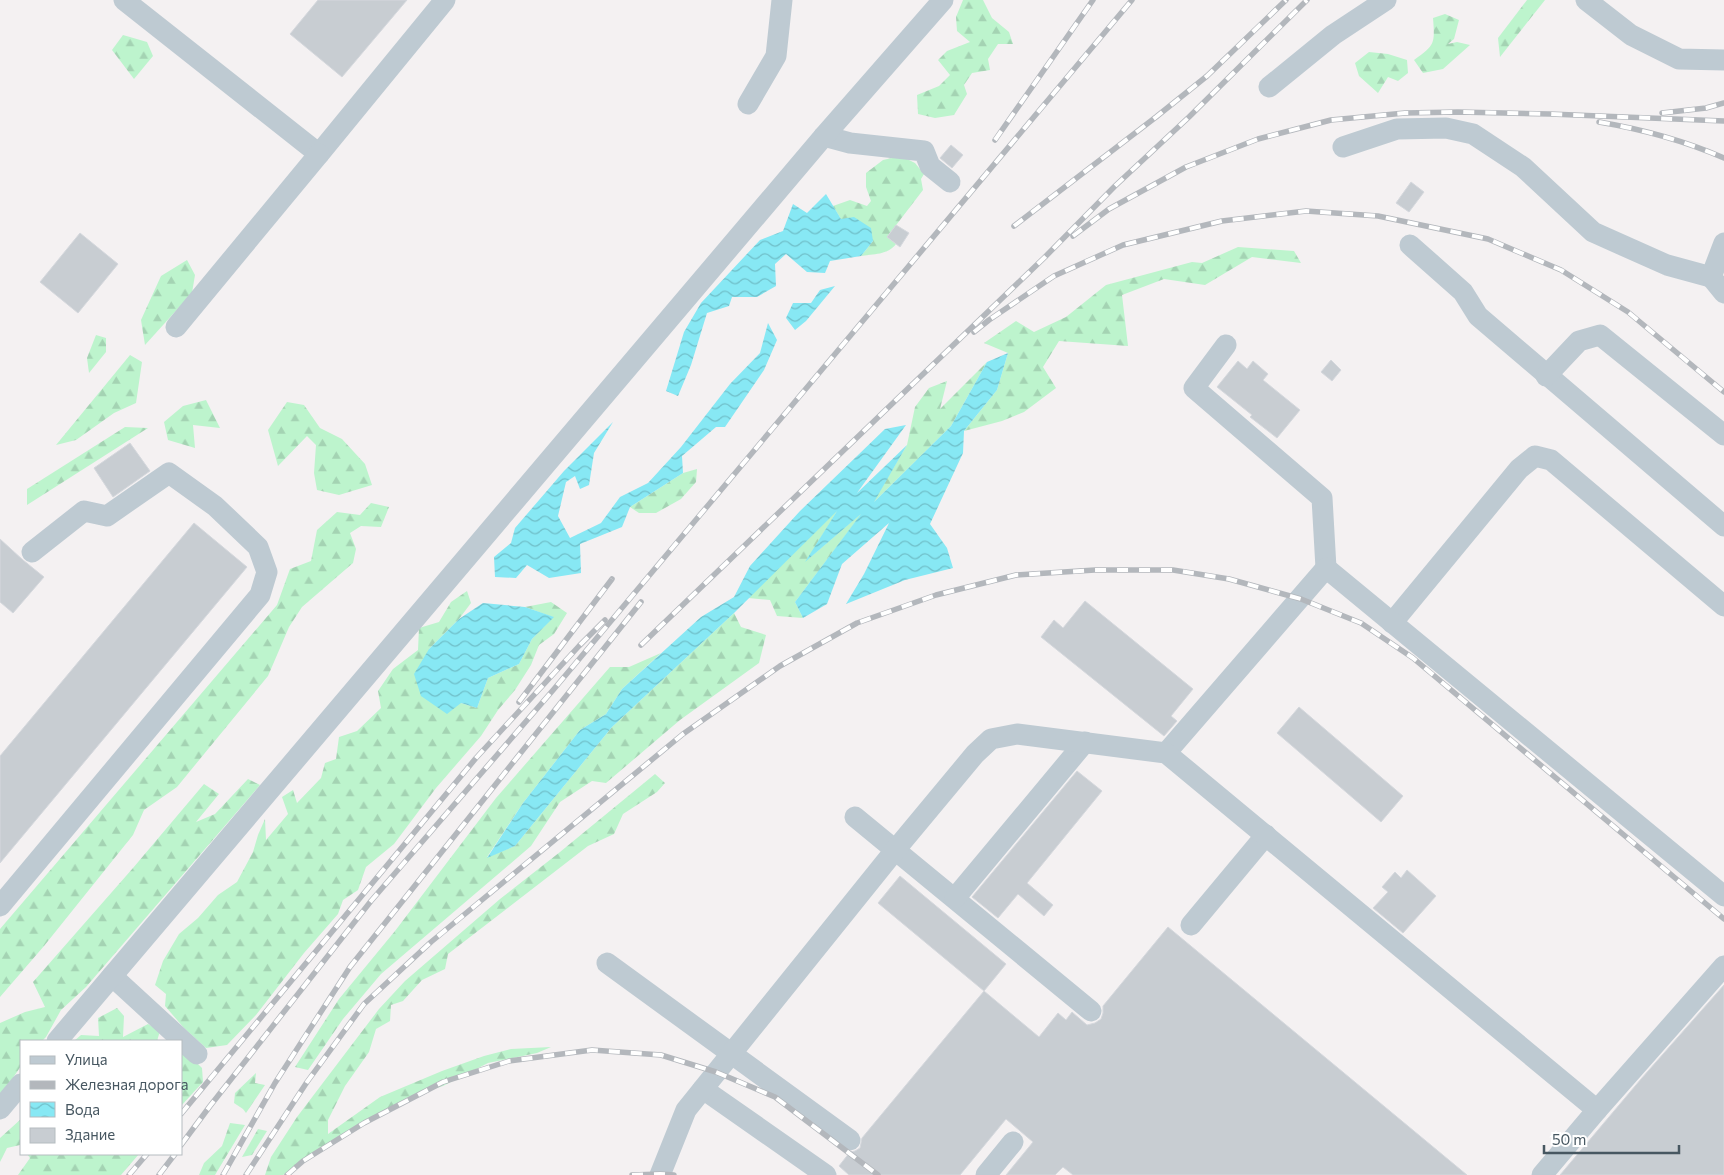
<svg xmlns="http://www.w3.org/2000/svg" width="1724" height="1175" font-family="Commissioner,sans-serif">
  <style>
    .forest { fill: url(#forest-firs) }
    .water { fill: url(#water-waves) }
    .building { fill: #c8cdd2; stroke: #d5d8dd }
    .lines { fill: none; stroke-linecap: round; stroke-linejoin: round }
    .minor { stroke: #becad2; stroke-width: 21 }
    .rail-casing { stroke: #b3b7bc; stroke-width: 5.5 }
    .rail { stroke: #fff; stroke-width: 4; stroke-dasharray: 11; stroke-linecap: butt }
  </style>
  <defs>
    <pattern id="forest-firs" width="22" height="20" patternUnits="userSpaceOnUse" patternTransform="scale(1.25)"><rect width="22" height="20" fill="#bdf4cd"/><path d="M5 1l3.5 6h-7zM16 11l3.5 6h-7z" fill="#a4d3b3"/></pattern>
    <pattern id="water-waves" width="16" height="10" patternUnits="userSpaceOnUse" patternTransform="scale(1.25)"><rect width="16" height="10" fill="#87e8f4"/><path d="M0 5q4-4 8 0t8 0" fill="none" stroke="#70bfc9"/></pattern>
  </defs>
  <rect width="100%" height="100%" fill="#f4f1f2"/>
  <!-- forest -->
  <g class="forest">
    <path d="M 963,0 L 983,0 L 992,18 L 1009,32 L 1013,44 L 998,44 L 988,59 L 990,70 L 972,73 L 964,85 L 967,94 L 954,115 L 935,118 L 918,114 L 917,95 L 939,86 L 950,75 L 938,60 L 947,51 L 970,42 L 957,31 L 956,17 Z"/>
    <path d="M 1527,0 L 1545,0 L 1500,57 L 1498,38 Z"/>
    <path d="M 1445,14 L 1459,20 L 1454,39 L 1448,44 L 1457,42 L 1470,45 L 1443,69 L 1423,73 L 1414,60 C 1435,45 1435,44 1433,18 Z"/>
    <path d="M 123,35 L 147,42 L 153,56 L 134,79 L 112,50 Z"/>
    <path d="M 1369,52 L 1388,54 L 1407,60 L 1408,73 L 1398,81 L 1388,77 L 1378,93 L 1359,76 L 1355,63 Z"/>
    <path d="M 901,156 L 915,163 L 924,174 L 921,179 L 923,190 L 887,237 L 896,244 C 888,255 873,254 861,256 L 873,241 L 841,219 L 833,206 L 850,200 L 867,206 L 871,201 L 866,187 L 866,173 L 883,160 Z"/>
    <path d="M 1238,247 L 1294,251 L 1301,263 L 1252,257 L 1205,285 L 1164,279 L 1122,295 L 1128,346 L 1059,341 L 1043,367 L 1056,388 L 1024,412 L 1002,421 L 964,431 L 997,390 L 1008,353 L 984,343 L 1016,321 L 1034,332 L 1066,317 L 1106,285 L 1192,262 L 1202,263 Z"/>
    <path d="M 187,260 L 195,275 L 192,293 L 145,345 L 141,320 L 161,276 Z"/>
    <path d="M 96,335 L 106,338 L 106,352 L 89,373 L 87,358 Z"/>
    <path d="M 130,355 L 142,362 L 136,403 L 114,413 L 76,440 L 56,445 Z"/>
    <path d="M 987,362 L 951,426 L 872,504 L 907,445 L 915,407 L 929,388 L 947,381 L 940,409 Z"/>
    <path d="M 206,400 L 220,428 L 193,425 L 195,448 L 168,440 L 164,422 L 183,406 Z"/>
    <path d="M 287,402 L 304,405 L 320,428 L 342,439 L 365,464 L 372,485 L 339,495 L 317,490 L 314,473 L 316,445 L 307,436 L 278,466 L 268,430 Z"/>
    <path d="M 125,427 L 148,428 L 27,505 L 27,489 Z"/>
    <path d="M 697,469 L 696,482 L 681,499 L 656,513 L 639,513 L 630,507 L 683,473 Z"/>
    <path d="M 371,503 L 389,507 L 381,527 L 361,526 L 350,533 L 356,549 L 353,563 L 302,607 L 289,627 L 268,676 L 177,787 L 144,810 L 133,835 L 44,946 L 0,997 L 0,929 L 277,605 L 290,569 L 311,561 L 317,530 L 337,512 L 360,515 Z"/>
    <path d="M 839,508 L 807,560 L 863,512 L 795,602 L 803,618 L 777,616 L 770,600 L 748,598 Z"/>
    <path d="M 467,591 L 471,603 L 459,619 L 429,649 L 461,703 L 477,708 L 488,678 L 519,664 L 532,639 L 553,617 L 525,607 L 551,602 L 567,613 L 554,634 L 539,645 L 531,665 L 515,690 L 498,710 L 481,736 L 436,788 L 394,844 L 366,867 L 358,890 L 343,900 L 338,914 L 304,953 L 256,1015 L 227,1045 L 206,1048 L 184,1028 L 165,1006 L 166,994 L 155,985 L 163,961 L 179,934 L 198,918 L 218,895 L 237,882 L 253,852 L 258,835 L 265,819 L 266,840 L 288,814 L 282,797 L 293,790 L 297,803 L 321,778 L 325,763 L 336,759 L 339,737 L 357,731 L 381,708 L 378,691 L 393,669 L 418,650 L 419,628 L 439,622 L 451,602 Z"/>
    <path d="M 734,613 L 741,627 L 766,635 L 759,663 L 680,720 L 606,783 L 592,781 L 560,802 L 531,846 L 381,974 L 343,1019 L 308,1070 L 295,1067 L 339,999 L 395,931 L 496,798 L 610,667 L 629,667 L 661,653 L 622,689 L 606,714 L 580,730 L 523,803 L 487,857 L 515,846 L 612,727 Z"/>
    <path d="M 655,774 L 665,783 L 657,792 L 623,814 L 614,834 L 588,846 L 448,954 L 445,969 L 422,980 L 403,1001 L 391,1005 L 390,1021 L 376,1029 L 369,1052 L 345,1086 L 328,1120 L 328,1134 L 380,1097 L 442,1071 L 484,1056 L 511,1049 L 551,1047 L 537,1053 L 488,1063 L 443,1086 L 409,1097 L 326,1145 L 290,1171 L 283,1175 L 265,1175 L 271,1157 L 297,1117 L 379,1009 L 405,981 L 500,899 L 560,852 Z"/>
    <path d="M 248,779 L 260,785 L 86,987 L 61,1010 L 46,1037 L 42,1041 L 21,1041 L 21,1066 L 0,1097 L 0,1023 L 25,1012 L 45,1007 L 33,982 L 133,868 L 204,784 L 219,794 L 196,822 L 215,814 Z"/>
    <path d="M 117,1008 L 124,1016 L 123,1037 L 148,1024 L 160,1031 L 157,1041 L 74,1041 L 81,1035 L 99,1036 L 98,1018 Z"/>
    <path d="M 181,1051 L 185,1051 L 202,1068 L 203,1082 L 181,1106 Z"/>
    <path d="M 256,1073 L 255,1083 L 265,1085 L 246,1113 L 243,1109 L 234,1103 L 235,1093 Z"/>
    <path d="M 21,1119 L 21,1147 L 20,1145 L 7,1148 L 0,1162 L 0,1138 Z"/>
    <path d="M 230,1123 L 245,1125 L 215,1175 L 199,1175 L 204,1163 L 222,1146 Z"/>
    <path d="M 258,1129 L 267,1131 L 252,1155 L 242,1157 Z"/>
    <path d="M 27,1154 L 139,1154 L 121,1175 L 18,1175 L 30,1158 Z"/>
  </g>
  <!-- water -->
  <g class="water">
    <path d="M 826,194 L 841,219 L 854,217 L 871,228 L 873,241 L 861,256 L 830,261 L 825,273 L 807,272 L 786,254 L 775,264 L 776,286 L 757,297 L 732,297 L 729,306 L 707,313 L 691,365 L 678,396 L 666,391 L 684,332 L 701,303 L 760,240 L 783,231 L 793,204 L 807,213 Z"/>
    <path d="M 835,286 L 806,321 L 795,330 L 786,318 L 793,303 L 811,303 L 820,290 Z"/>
    <path d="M 768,323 L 777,340 L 764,370 L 725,427 L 716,427 L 682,456 L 683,473 L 630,507 L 622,527 L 580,544 L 581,573 L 549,578 L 527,565 L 516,578 L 495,577 L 494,557 L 511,543 L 515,528 L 564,471 L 613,422 L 594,453 L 589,485 L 580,489 L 575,476 L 566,482 L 558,516 L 570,538 L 601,523 L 620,497 L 648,483 L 681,447 L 730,384 L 760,353 Z"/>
    <path d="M 1008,353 L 997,390 L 964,431 L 963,453 L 930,524 L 947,548 L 953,568 L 905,580 L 846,604 L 864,574 L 889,523 L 842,564 L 827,604 L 803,618 L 795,602 L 861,514 L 805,562 L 837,511 L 734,613 L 612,727 L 515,846 L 487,858 L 523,803 L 580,730 L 606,714 L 622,689 L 701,617 L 734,597 L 750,566 L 800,511 L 885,429 L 906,425 L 857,493 L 907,445 L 874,502 L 951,426 L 987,362 Z"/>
    <path d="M 483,603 L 525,607 L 554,617 L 532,639 L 519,664 L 488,678 L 477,708 L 461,703 L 447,714 L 421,696 L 414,674 L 429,649 L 459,619 Z"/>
  </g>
  <!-- building -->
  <g class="building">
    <path d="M 318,0 L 407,0 L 342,77 L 290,34 Z"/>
    <path d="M 951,145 L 963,155 L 952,168 L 940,158 Z"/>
    <path d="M 1411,182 L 1424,192 L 1409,212 L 1396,203 Z"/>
    <path d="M 896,225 L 909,233 L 900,247 L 887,237 Z"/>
    <path d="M 80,233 L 118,264 L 78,313 L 40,282 Z"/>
    <path d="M 1331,360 L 1341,370 L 1332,381 L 1321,372 Z"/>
    <path d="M 1238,361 L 1247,369 L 1253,361 L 1268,374 L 1263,380 L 1300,410 L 1277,438 L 1250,417 L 1252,415 L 1217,387 Z"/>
    <path d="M 130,443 L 150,471 L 113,497 L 94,468 Z"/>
    <path d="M 194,523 L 247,567 L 0,863 L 0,756 Z"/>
    <path d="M 0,539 L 23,560 L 44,577 L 13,613 L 0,602 Z"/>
    <path d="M 1085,601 L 1193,689 L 1171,716 L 1177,721 L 1164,736 L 1041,637 L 1054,620 L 1063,628 Z"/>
    <path d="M 1299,707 L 1403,796 L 1381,822 L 1277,733 Z"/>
    <path d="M 1077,771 L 1102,791 L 1027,883 L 1053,905 L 1044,916 L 1018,894 L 998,918 L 972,897 Z"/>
    <path d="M 1407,870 L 1436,896 L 1403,933 L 1373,908 L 1388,892 L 1382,887 L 1395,872 L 1401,878 Z"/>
    <path d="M 900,876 L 1006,964 L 984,991 L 878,903 Z"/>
    <path d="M 1168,927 L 1467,1175 L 1073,1175 L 1063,1167 L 1055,1175 L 1006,1175 L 1033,1142 L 1006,1119 L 960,1175 L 849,1175 L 839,1166 L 850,1152 L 855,1151 L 860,1148 L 862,1138 L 984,991 L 1039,1037 L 1058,1013 L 1066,1020 L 1072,1012 L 1087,1025 L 1095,1023 L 1101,1019 L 1103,1013 L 1103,1006 Z"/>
    <path d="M 1724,985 L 1724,1175 L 1560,1175 L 1641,1079 Z"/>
  </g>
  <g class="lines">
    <!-- minor -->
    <g class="minor">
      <path d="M 124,0 L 319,154 L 445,0"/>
      <path d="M 1586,0 L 1631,35 L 1679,59 L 1724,60"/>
      <path d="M 1269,87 L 1333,35 L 1386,0"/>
      <path d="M 748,104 L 776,56 L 782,0"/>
      <path d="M 824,136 L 850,143 L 924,151 L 930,166 L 950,182"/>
      <path d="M 1343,147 L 1397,129 L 1446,128 L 1473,134 L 1523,167 L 1593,232 L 1667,265 L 1711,277"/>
      <path d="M 1724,243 L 1711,277 L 1724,293"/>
      <path d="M 1410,245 L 1463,292 L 1478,316 L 1724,526"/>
      <path d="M 176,327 L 319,154"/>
      <path d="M 1226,345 L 1194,388 L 1322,498 L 1326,568"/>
      <path d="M 1546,376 L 1579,341 L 1600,335 L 1724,435"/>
      <path d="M 1392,623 L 1519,469 L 1535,456 L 1551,460 L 1724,606"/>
      <path d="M 1166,753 L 1326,568 L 1724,896"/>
      <path d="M 855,817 L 1091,1011"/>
      <path d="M 955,898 L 1085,742"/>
      <path d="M 0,906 L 260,595 L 267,572 L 258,547 L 215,506 L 169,473 L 107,516 L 84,511 L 32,552"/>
      <path d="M 1191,925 L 1266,835"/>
      <path d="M 607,963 L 850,1140"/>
      <path d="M 112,976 L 197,1054"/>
      <path d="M 57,1041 L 824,136 L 943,0"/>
      <path d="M 703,1089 L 826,1175"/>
      <path d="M 0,1109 L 21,1084"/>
      <path d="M 660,1175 L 686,1110 L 896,849 L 975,754 L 991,739 L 1017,734 L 1166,753 L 1597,1110"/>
      <path d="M 986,1175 L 1013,1142"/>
      <path d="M 1542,1175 L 1597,1110 L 1724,966"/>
    </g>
    <!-- rail casing -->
    <g class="rail-casing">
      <g id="rail">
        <path d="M 1662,113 L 1706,108 L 1724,103"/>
        <path d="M 1599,122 C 1641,129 1685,141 1724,158"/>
        <path d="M 995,140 L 1093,0"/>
        <path d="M 1014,226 L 1156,117 L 1207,76 L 1286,0"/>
        <path d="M 1073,236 L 1109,209 L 1186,167 L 1258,139 L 1331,120 L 1405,113 L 1458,112 L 1550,114 L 1724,121"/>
        <path d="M 974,332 L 989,320 L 1054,276 L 1123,245 L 1222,221 L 1306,211 L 1378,216 L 1488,239 L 1561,270 L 1628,312 L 1724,392"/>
        <path d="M 641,645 L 1045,257 L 1115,186 L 1189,117 L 1307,0"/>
        <path d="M 519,702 L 612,579"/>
        <path d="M 181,1114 L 476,758 L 579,646 L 605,620"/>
        <path d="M 181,1145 L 210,1106 L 371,901 L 554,689 L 1132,0"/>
        <path d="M 129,1175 L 147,1154"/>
        <path d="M 159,1175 L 175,1154"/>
        <path d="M 223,1175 L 275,1083 L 350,967 L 641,602"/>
        <path d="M 246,1175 L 307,1082 L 364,1004 L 431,942 L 683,734 L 780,666 L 857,623 L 936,595 L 1016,575 L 1095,570 L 1173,570 L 1229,579 L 1301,599 L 1361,623 L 1413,658 L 1724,919"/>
        <path d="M 287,1175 L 303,1161 L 364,1123 L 443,1082 L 509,1061 L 592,1050 L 661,1055 L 716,1072 L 775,1097 L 878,1175"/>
        <path d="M 632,1175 L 660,1174 L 674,1175"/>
      </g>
    </g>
    <!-- rail -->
    <use href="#rail" class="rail"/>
  </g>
  <!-- legend -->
  <rect x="20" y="1040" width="162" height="115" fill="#ffffff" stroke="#b5bcc0"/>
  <rect x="30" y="1056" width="25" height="8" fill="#becad2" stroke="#b5bcc0"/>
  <text x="65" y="1065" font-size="15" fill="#475761">Улица</text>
  <rect x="30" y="1081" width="25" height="8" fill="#b3b7bc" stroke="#b5bcc0"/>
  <text x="65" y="1090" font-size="15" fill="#475761">Железная дорога</text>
  <rect x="30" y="1102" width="25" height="15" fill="url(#water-waves)" stroke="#b5bcc0"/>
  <text x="65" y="1115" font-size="15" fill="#475761">Вода</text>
  <rect x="30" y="1128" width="25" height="15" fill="#c8cdd2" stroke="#b5bcc0"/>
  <text x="65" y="1140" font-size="15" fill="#475761">Здание</text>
  <!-- scale -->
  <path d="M1544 1145v8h135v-8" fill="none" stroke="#475761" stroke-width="2.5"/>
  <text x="1552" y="1145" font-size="15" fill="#475761" stroke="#ffffff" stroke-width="4" paint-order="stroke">50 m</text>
</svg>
